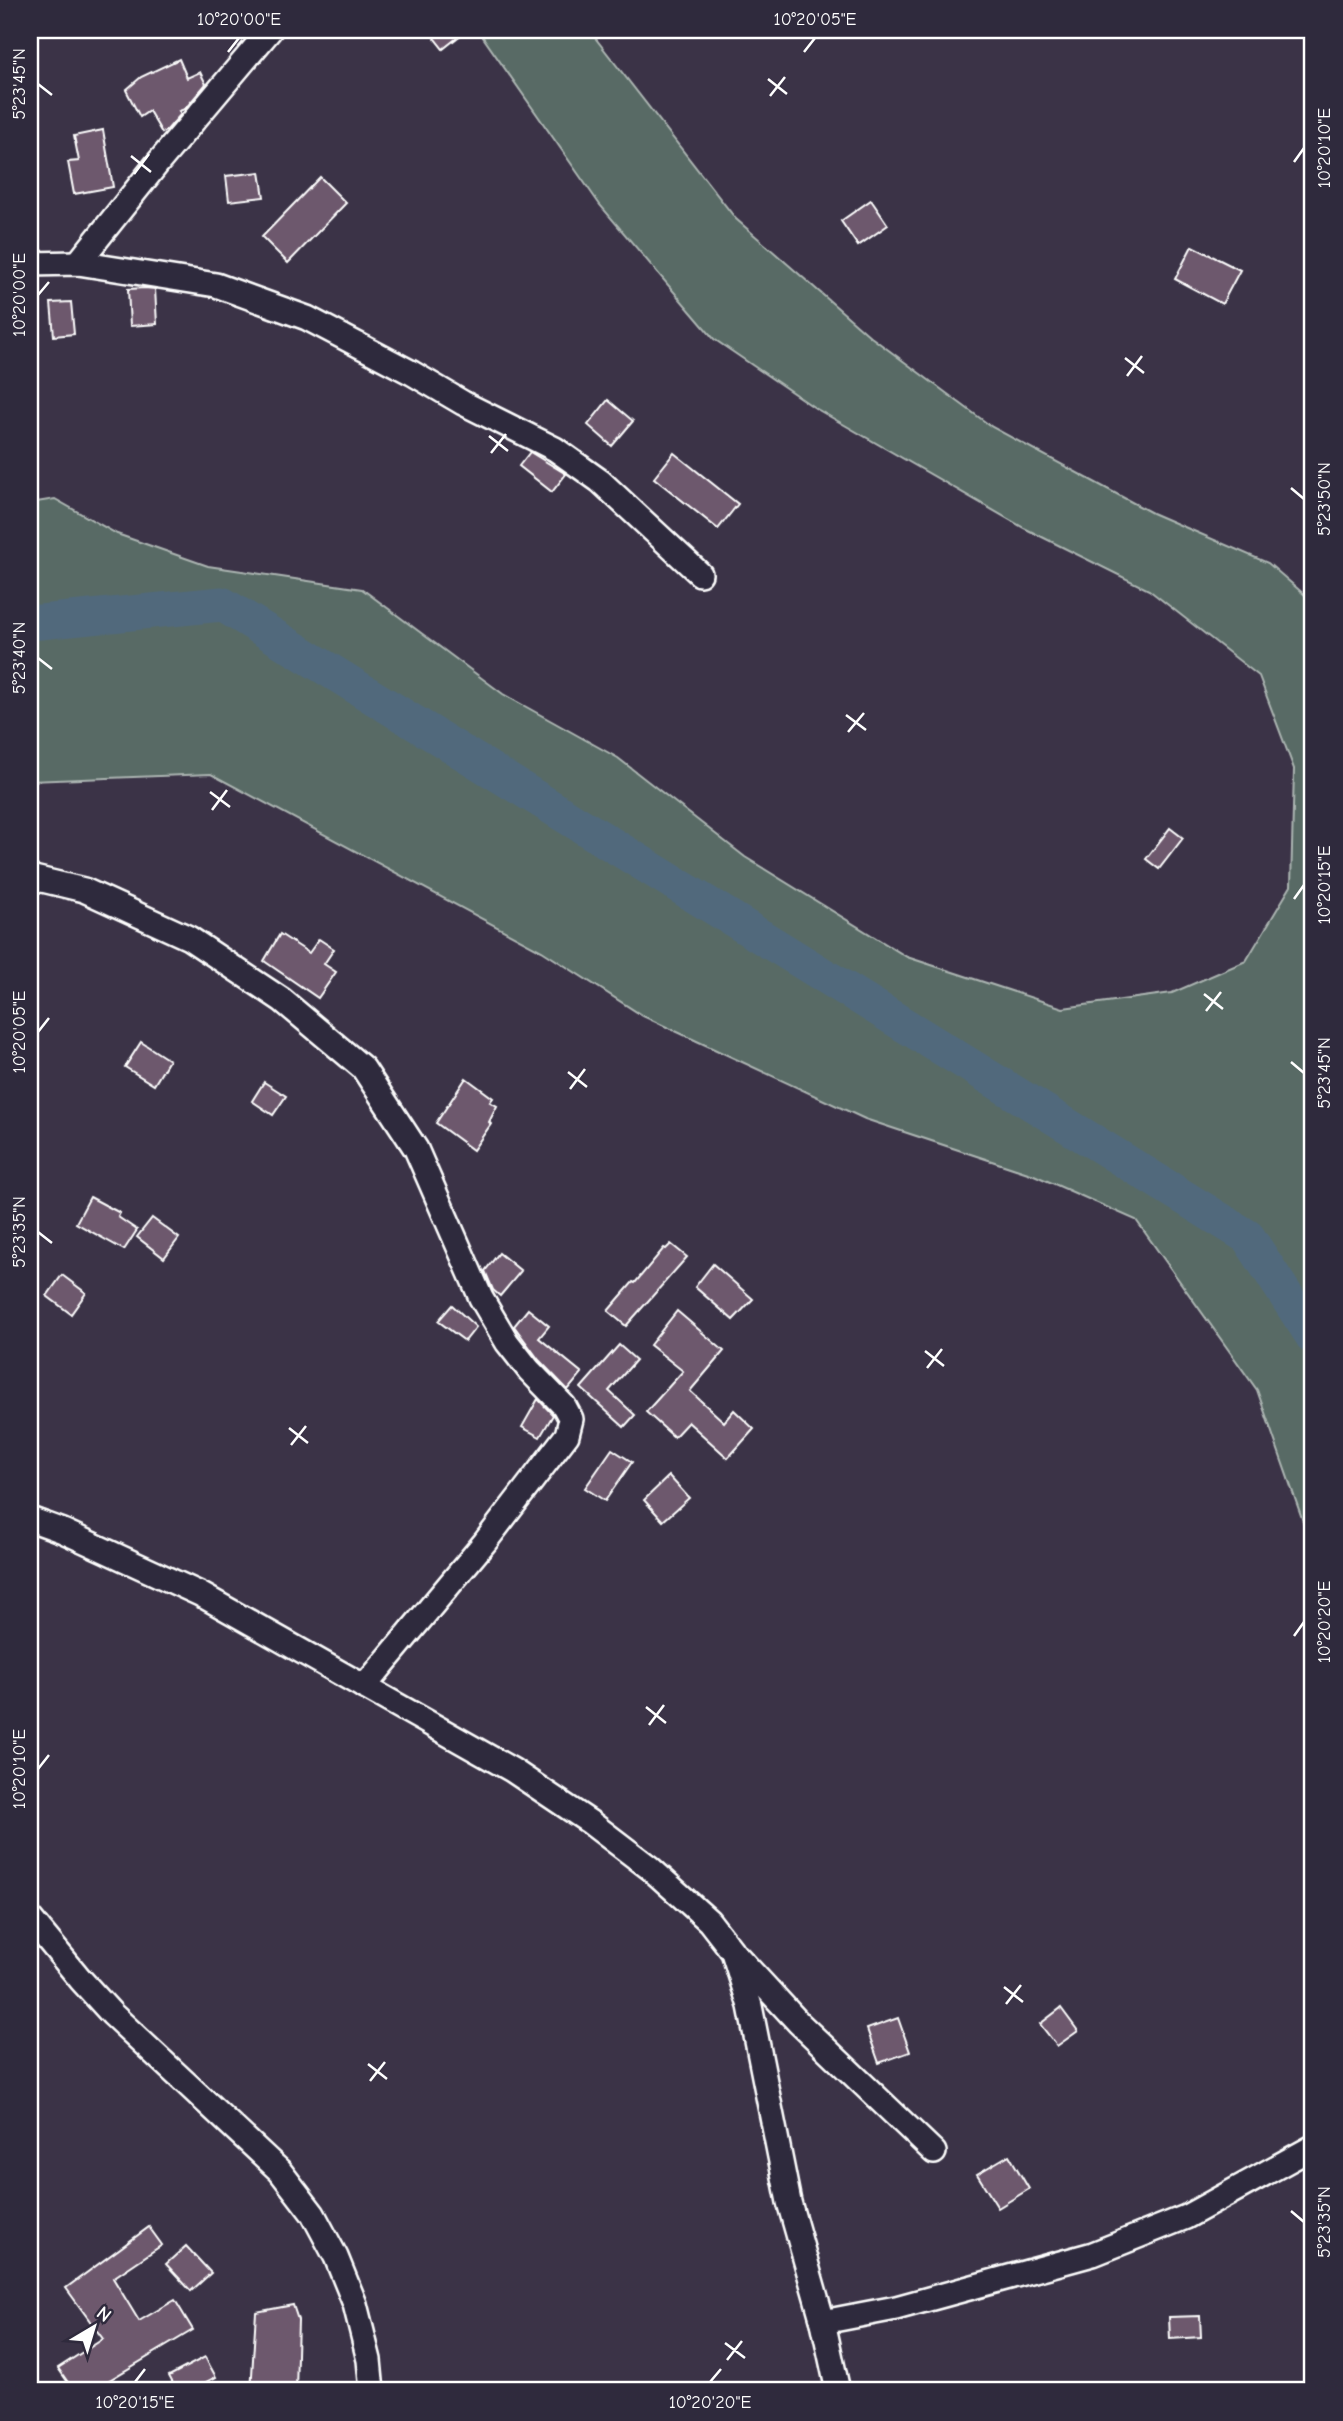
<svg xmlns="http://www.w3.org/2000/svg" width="1343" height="2421" font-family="'Comic Neue',sans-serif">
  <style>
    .green { fill: #586b65; stroke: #acb5b2; stroke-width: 2 }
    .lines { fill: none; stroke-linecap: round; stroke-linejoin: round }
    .river { stroke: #51697c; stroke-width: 35 }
    .building { fill: #6d586d; stroke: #fff; stroke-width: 2 }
    .street-casing { stroke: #fff; stroke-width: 28 }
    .street { stroke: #2f2a3d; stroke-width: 23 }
    .ticks { fill: none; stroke: #fff; stroke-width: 2.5 }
    .neatline { fill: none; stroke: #fff; stroke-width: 2.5 }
    .ticks-label { font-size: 18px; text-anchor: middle; fill: #fff }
  </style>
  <rect width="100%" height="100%" fill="#3b3347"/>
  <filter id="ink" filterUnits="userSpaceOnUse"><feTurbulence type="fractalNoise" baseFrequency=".0143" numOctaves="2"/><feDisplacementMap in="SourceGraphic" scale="14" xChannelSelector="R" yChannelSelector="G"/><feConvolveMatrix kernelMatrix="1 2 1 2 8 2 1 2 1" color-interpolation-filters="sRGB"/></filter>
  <g filter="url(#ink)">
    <!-- green -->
    <path class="green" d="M 478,30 L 589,30 L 736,219 L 871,337 L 992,427 L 1152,513 L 1268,563 L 1313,602 L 1313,1539 L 1304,1524 L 1257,1390 L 1136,1220 L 1034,1175 L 865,1119 L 643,1016 L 542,951 L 211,774 L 30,781 L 30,503 L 55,499 L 117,534 L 208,566 L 362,589 L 503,694 L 618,758 L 745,857 L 907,957 L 1063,1008 L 1172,993 L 1246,961 L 1291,886 L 1294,769 L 1259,676 L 1149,590 L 1024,528 L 815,408 L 714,339 L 600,205 Z"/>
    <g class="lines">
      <!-- river -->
      <path class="river" d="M 30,623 L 222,604 L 1248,1237 L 1313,1337"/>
    </g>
    <!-- building -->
    <g class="building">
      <path d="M 428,30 L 467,30 L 443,49 Z"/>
      <path d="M 179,59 L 187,78 L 200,72 L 206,84 L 185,109 L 179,111 L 181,114 L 167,130 L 162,133 L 149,111 L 140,117 L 126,90 L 141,77 Z"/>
      <path d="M 103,130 L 113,187 L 74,194 L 68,162 L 79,161 L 74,136 Z"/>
      <path d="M 260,172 L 264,197 L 229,201 L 226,176 Z"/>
      <path d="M 320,177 L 346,203 L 288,263 L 262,237 Z"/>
      <path d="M 871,200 L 888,225 L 858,246 L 841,221 Z"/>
      <path d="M 1192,246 L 1240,270 L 1222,304 L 1175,279 Z"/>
      <path d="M 145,288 L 155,289 L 157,324 L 130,326 L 128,289 Z"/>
      <path d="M 71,302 L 74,334 L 54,336 L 51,303 Z"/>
      <path d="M 608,400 L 633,421 L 612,446 L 588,425 Z"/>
      <path d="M 530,452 L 566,474 L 552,492 L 519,466 Z"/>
      <path d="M 674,453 L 738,504 L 718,529 L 654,478 Z"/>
      <path d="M 1170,828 L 1183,838 L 1159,869 L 1146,859 Z"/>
      <path d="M 280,934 L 309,953 L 319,939 L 334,949 L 324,964 L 336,972 L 318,998 L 264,961 Z"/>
      <path d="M 141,1042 L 169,1060 L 154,1085 L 125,1067 Z"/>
      <path d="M 466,1078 L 493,1098 L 490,1102 L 497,1106 L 489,1122 L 491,1124 L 473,1150 L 436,1123 Z"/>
      <path d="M 264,1082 L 286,1096 L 273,1115 L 252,1101 Z"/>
      <path d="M 90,1197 L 120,1213 L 118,1217 L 137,1230 L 124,1250 L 76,1223 Z"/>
      <path d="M 152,1218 L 179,1238 L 164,1258 L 137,1237 Z"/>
      <path d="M 671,1244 L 687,1257 L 626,1326 L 608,1311 L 633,1282 L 635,1283 L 664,1248 L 666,1249 Z"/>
      <path d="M 499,1253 L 521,1271 L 500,1296 L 493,1290 L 485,1271 Z"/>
      <path d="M 713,1264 L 753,1299 L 733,1320 L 695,1287 Z"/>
      <path d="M 62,1275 L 86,1293 L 71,1314 L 47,1296 Z"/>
      <path d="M 452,1305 L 476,1327 L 465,1341 L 438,1321 Z"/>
      <path d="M 528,1309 L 549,1326 L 539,1338 L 582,1373 L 568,1390 L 539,1360 L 514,1326 Z"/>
      <path d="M 677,1311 L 724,1351 L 690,1391 L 724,1422 L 734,1410 L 754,1429 L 728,1458 L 688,1422 L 674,1437 L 646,1412 L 683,1371 L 650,1345 Z"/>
      <path d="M 619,1345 L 636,1360 L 609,1391 L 635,1415 L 624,1427 L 581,1388 Z"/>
      <path d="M 538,1399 L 553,1415 L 540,1437 L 522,1427 Z"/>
      <path d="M 612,1449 L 632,1462 L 605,1501 L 585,1488 Z"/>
      <path d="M 669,1476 L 689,1498 L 663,1521 L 644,1500 Z"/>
      <path d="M 1061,2008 L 1078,2031 L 1057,2046 L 1040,2024 Z"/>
      <path d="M 898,2018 L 910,2052 L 879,2063 L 867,2029 Z"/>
      <path d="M 1009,2155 L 1029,2189 L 998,2208 L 977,2174 Z"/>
      <path d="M 149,2227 L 162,2245 L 113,2278 L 139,2321 L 175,2300 L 193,2330 L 108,2381 L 110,2385 L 101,2391 L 74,2391 L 58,2368 L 103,2339 L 66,2288 Z"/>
      <path d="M 186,2246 L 211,2273 L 191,2291 L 166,2264 Z"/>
      <path d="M 293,2305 L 298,2320 L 296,2391 L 251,2391 L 256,2312 Z"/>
      <path d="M 1200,2316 L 1201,2337 L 1170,2339 L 1169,2317 Z"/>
      <path d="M 205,2357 L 216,2377 L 189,2391 L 177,2391 L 169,2376 Z"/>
    </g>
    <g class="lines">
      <!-- street casing -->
      <g class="street-casing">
        <g id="street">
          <path d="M 78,263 L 157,164 L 270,30"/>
          <path d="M 30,264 L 78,263 L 216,285 L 307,318 L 412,373 L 463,403 L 555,449 L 600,481 L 700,574"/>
          <path d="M 30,877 L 84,890 L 189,938 L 282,1000 L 363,1068 L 416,1149 L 481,1298 L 507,1342 L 529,1370 L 564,1406 L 571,1419 L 567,1435 L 485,1542 L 364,1687"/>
          <path d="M 30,1519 L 63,1531 L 200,1594 L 512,1770 L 591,1823 L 650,1868 L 709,1921 L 733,1952 L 750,2006 L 789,2202 L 823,2322 L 838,2391"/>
          <path d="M 30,1918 L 81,1980 L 112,2014 L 280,2171 L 313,2214 L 336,2257 L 355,2304 L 369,2360 L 372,2391"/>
          <path d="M 738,1957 L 799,2023 L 934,2152"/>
          <path d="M 823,2322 L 896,2308 L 1093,2254 L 1186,2217 L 1313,2147"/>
        </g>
      </g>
      <!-- street -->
      <use href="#street" class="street"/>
    </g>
  </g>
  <!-- ticks -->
  <path class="ticks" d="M 228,52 L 239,38M 804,52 L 815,38M 768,79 L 787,94M 38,84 L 52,95M 770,96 L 785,77M 131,156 L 151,172M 1294,162 L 1304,148M 134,174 L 149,154M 38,295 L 49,282M 1125,358 L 1144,373M 1127,376 L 1142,356M 489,436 L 508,451M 491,453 L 506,434M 1291,488 L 1304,499M 38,658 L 52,669M 846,715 L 866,730M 848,732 L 864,713M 210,792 L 230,807M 212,810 L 227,790M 1294,899 L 1304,885M 1204,994 L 1223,1009M 1206,1011 L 1221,992M 38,1032 L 49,1018M 1291,1062 L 1304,1073M 568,1072 L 587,1087M 570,1089 L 585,1069M 38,1232 L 52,1243M 925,1351 L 944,1366M 927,1368 L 942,1349M 289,1428 L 308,1443M 291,1445 L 306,1426M 1294,1636 L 1304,1622M 646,1707 L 666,1723M 649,1725 L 664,1705M 38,1769 L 49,1755M 1004,1987 L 1023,2002M 1006,2004 L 1021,1985M 368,2064 L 387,2079M 370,2081 L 385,2062M 1291,2211 L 1304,2222M 725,2343 L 745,2358M 727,2360 L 742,2341M 135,2382 L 145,2369M 710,2382 L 721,2369"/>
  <!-- margin -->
  <rect width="1343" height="2421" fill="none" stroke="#2f2a3d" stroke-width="77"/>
  <!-- north arrow -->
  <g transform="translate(94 2327) rotate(38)" stroke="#2f2a3d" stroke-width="5" paint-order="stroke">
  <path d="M0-5L12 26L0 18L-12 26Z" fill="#ffffff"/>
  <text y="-10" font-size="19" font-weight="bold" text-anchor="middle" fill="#ffffff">N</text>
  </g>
  <rect x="38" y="38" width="1266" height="2344" class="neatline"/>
  <g class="ticks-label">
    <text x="239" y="25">10°20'00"E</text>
    <text x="815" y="25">10°20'05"E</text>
    <text transform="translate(19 84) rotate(-90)" y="6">5°23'45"N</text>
    <text transform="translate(1324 148) rotate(-90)" y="6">10°20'10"E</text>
    <text transform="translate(19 295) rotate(-90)" y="6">10°20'00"E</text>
    <text transform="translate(1324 499) rotate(-90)" y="6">5°23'50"N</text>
    <text transform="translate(19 658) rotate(-90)" y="6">5°23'40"N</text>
    <text transform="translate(1324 885) rotate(-90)" y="6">10°20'15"E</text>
    <text transform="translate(19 1032) rotate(-90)" y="6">10°20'05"E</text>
    <text transform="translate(1324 1073) rotate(-90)" y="6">5°23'45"N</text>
    <text transform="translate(19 1232) rotate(-90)" y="6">5°23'35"N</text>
    <text transform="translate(1324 1622) rotate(-90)" y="6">10°20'20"E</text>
    <text transform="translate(19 1769) rotate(-90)" y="6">10°20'10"E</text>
    <text transform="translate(1324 2222) rotate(-90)" y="6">5°23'35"N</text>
    <text x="135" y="2408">10°20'15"E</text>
    <text x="710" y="2408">10°20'20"E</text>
  </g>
</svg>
